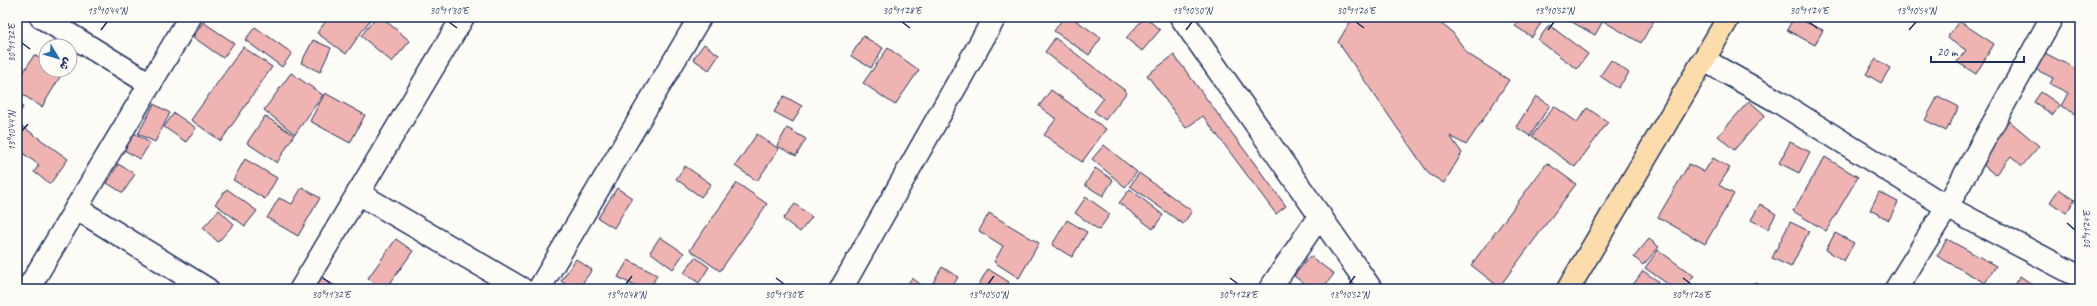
<svg xmlns="http://www.w3.org/2000/svg" width="2097" height="306" font-family="Caveat,'Playpen Sans Arabic',sans-serif">
  <style>
    .building { fill: #efb4b1; stroke: #1b2f5e }
    .lines { fill: none; stroke-linecap: round; stroke-linejoin: round }
    .minor-casing { stroke: #1b2f5e; stroke-width: 25 }
    .primary-casing { stroke: #1b2f5e; stroke-width: 25 }
    .minor { stroke: #fdfcf7; stroke-width: 22 }
    .primary { stroke: #fddcac; stroke-width: 22 }
    .ticks { fill: none; stroke: #1b2f5e; stroke-width: 1.5 }
    .neatline { fill: none; stroke: #1b2f5e; stroke-width: 1.5 }
    .ticks-label { font-size: 10px; text-anchor: middle; fill: #1b2f5e }
  </style>
  <rect width="100%" height="100%" fill="#fdfcf7"/>
  <filter id="ink" filterUnits="userSpaceOnUse"><feTurbulence type="fractalNoise" baseFrequency=".025" numOctaves="2"/><feDisplacementMap in="SourceGraphic" scale="8" xChannelSelector="R" yChannelSelector="G"/><feConvolveMatrix kernelMatrix="1 2 1 2 8 2 1 2 1" color-interpolation-filters="sRGB"/></filter>
  <g filter="url(#ink)">
    <!-- building -->
    <g class="building">
      <path d="M 329,17 L 372,17 L 346,54 L 317,33 Z"/>
      <path d="M 376,17 L 381,17 L 410,41 L 392,62 L 361,36 Z"/>
      <path d="M 1064,17 L 1071,17 L 1101,38 L 1089,55 L 1054,31 Z"/>
      <path d="M 1145,17 L 1160,30 L 1142,51 L 1126,38 Z"/>
      <path d="M 1353,17 L 1432,17 L 1452,32 L 1468,54 L 1509,80 L 1466,145 L 1450,136 L 1462,153 L 1444,183 L 1429,174 L 1338,42 Z"/>
      <path d="M 1521,17 L 1545,17 L 1532,37 L 1515,26 Z"/>
      <path d="M 1563,17 L 1656,17 L 1641,43 L 1603,21 L 1595,35 Z"/>
      <path d="M 1794,17 L 1823,30 L 1815,45 L 1787,30 Z"/>
      <path d="M 1959,21 L 1994,44 L 1976,74 L 1957,62 L 1966,50 L 1947,38 Z"/>
      <path d="M 203,22 L 234,43 L 223,58 L 193,37 Z"/>
      <path d="M 1549,25 L 1588,54 L 1577,69 L 1538,40 Z"/>
      <path d="M 255,27 L 292,53 L 282,67 L 245,40 Z"/>
      <path d="M 863,36 L 883,48 L 871,68 L 851,56 Z"/>
      <path d="M 1055,38 L 1127,92 L 1105,120 L 1094,111 L 1104,98 L 1045,52 Z"/>
      <path d="M 313,40 L 331,48 L 320,72 L 301,63 Z"/>
      <path d="M 704,44 L 719,55 L 709,70 L 693,59 Z"/>
      <path d="M 243,47 L 272,67 L 221,141 L 191,120 Z"/>
      <path d="M 888,48 L 919,70 L 895,105 L 863,83 Z"/>
      <path d="M 2041,51 L 2080,71 L 2080,116 L 2061,106 L 2068,93 L 2050,84 L 2053,78 L 2033,68 Z"/>
      <path d="M 34,55 L 46,62 L 46,70 L 59,70 L 63,72 L 42,107 L 17,91 L 17,83 Z"/>
      <path d="M 1174,55 L 1286,206 L 1276,214 L 1203,116 L 1186,128 L 1147,75 Z"/>
      <path d="M 1876,59 L 1890,68 L 1881,83 L 1866,74 Z"/>
      <path d="M 1611,60 L 1629,73 L 1618,88 L 1600,76 Z"/>
      <path d="M 291,73 L 323,95 L 295,134 L 264,110 Z"/>
      <path d="M 1051,90 L 1106,129 L 1082,162 L 1044,135 L 1056,119 L 1039,106 Z"/>
      <path d="M 2041,92 L 2060,105 L 2053,115 L 2034,102 Z"/>
      <path d="M 325,93 L 365,115 L 350,143 L 310,121 Z"/>
      <path d="M 784,96 L 802,106 L 793,122 L 774,112 Z"/>
      <path d="M 1536,96 L 1550,105 L 1530,136 L 1516,127 Z"/>
      <path d="M 1938,96 L 1959,107 L 1946,131 L 1925,120 Z"/>
      <path d="M 1749,101 L 1765,115 L 1734,150 L 1718,136 Z"/>
      <path d="M 17,104 L 23,107 L 17,118 Z"/>
      <path d="M 154,104 L 170,113 L 155,142 L 138,134 Z"/>
      <path d="M 1554,106 L 1577,122 L 1587,108 L 1608,122 L 1575,167 L 1532,136 Z"/>
      <path d="M 174,113 L 196,128 L 186,142 L 164,127 Z"/>
      <path d="M 265,116 L 294,135 L 277,163 L 247,143 Z"/>
      <path d="M 2007,119 L 2039,146 L 2022,166 L 2011,156 L 1995,175 L 1975,158 Z"/>
      <path d="M 19,124 L 68,159 L 50,184 L 34,172 L 39,165 L 17,149 L 17,127 Z"/>
      <path d="M 787,128 L 806,139 L 796,156 L 777,146 Z"/>
      <path d="M 134,133 L 150,143 L 140,159 L 124,150 Z"/>
      <path d="M 757,134 L 779,149 L 757,181 L 735,166 Z"/>
      <path d="M 1790,142 L 1810,152 L 1799,173 L 1779,163 Z"/>
      <path d="M 1104,145 L 1137,172 L 1125,187 L 1092,159 Z"/>
      <path d="M 1825,157 L 1858,177 L 1826,231 L 1793,211 Z"/>
      <path d="M 1713,158 L 1730,168 L 1719,185 L 1734,194 L 1705,244 L 1658,217 L 1689,164 L 1704,172 Z"/>
      <path d="M 245,159 L 277,178 L 265,199 L 233,180 Z"/>
      <path d="M 1547,163 L 1576,184 L 1499,287 L 1471,265 Z"/>
      <path d="M 118,164 L 135,174 L 123,193 L 107,183 Z"/>
      <path d="M 685,166 L 711,184 L 701,197 L 676,179 Z"/>
      <path d="M 1095,168 L 1113,180 L 1103,196 L 1085,185 Z"/>
      <path d="M 1139,173 L 1192,211 L 1183,224 L 1130,186 Z"/>
      <path d="M 737,183 L 767,204 L 720,271 L 690,250 Z"/>
      <path d="M 302,187 L 320,198 L 298,236 L 267,218 L 279,198 L 292,204 Z"/>
      <path d="M 617,188 L 632,198 L 614,228 L 598,218 Z"/>
      <path d="M 227,189 L 257,211 L 245,226 L 215,204 Z"/>
      <path d="M 1130,189 L 1163,215 L 1153,229 L 1119,203 Z"/>
      <path d="M 2059,189 L 2075,200 L 2066,213 L 2050,202 Z"/>
      <path d="M 1879,192 L 1898,202 L 1889,220 L 1870,210 Z"/>
      <path d="M 1086,197 L 1110,214 L 1099,230 L 1075,213 Z"/>
      <path d="M 795,204 L 812,217 L 800,232 L 783,219 Z"/>
      <path d="M 1760,204 L 1776,214 L 1768,229 L 1751,220 Z"/>
      <path d="M 219,210 L 234,224 L 218,242 L 203,228 Z"/>
      <path d="M 989,213 L 1039,243 L 1019,278 L 994,262 L 1003,246 L 979,231 Z"/>
      <path d="M 1067,220 L 1087,232 L 1072,257 L 1052,245 Z"/>
      <path d="M 1790,222 L 1809,231 L 1791,267 L 1772,258 Z"/>
      <path d="M 1835,233 L 1854,243 L 1844,261 L 1826,250 Z"/>
      <path d="M 660,237 L 684,253 L 673,269 L 650,252 Z"/>
      <path d="M 396,239 L 413,251 L 386,289 L 383,289 L 368,278 Z"/>
      <path d="M 1649,239 L 1659,247 L 1643,265 L 1634,257 Z"/>
      <path d="M 1947,239 L 1996,266 L 1985,283 L 1937,256 Z"/>
      <path d="M 1658,250 L 1694,276 L 1684,289 L 1675,289 L 1645,268 Z"/>
      <path d="M 1310,256 L 1334,274 L 1322,289 L 1312,289 L 1294,276 Z"/>
      <path d="M 695,257 L 709,267 L 699,283 L 684,273 Z"/>
      <path d="M 576,259 L 592,270 L 578,289 L 572,289 L 561,281 Z"/>
      <path d="M 628,260 L 657,275 L 650,289 L 640,289 L 618,277 Z"/>
      <path d="M 942,267 L 958,277 L 951,289 L 936,289 L 931,286 Z"/>
      <path d="M 988,269 L 1009,282 L 1004,289 L 976,289 Z"/>
      <path d="M 1643,271 L 1658,281 L 1652,289 L 1630,289 Z"/>
      <path d="M 2020,276 L 2037,288 L 2037,289 L 2011,289 Z"/>
      <path d="M 321,277 L 340,289 L 314,289 Z"/>
      <path d="M 912,278 L 927,289 L 904,289 Z"/>
      <path d="M 1755,282 L 1767,289 L 1751,289 Z"/>
    </g>
    <g class="lines">
      <!-- minor casing -->
      <g class="minor-casing">
        <g id="minor">
          <path d="M 41,17 L 150,84"/>
          <path d="M 1181,17 L 1371,289"/>
          <path d="M 1704,60 L 1777,101 L 1947,207 L 2080,277"/>
          <path d="M 358,193 L 522,289"/>
          <path d="M 76,208 L 207,289"/>
          <path d="M 28,289 L 190,17"/>
          <path d="M 301,289 L 463,17"/>
          <path d="M 539,289 L 700,17"/>
          <path d="M 841,289 L 995,17"/>
          <path d="M 1270,289 L 1320,215"/>
          <path d="M 1896,289 L 1947,207 L 2052,17"/>
        </g>
      </g>
      <!-- primary casing -->
      <g class="primary-casing">
        <path id="primary" d="M 1568,289 L 1729,17"/>
      </g>
      <!-- minor -->
      <use href="#minor" class="minor"/>
      <!-- primary -->
      <use href="#primary" class="primary"/>
    </g>
  </g>
  <!-- ticks -->
  <path class="ticks" d="M 449,22 L 457,28M 902,22 L 910,28M 1356,22 L 1364,28M 1809,22 L 1817,28M 101,30 L 107,22M 1186,30 L 1192,22M 1548,30 L 1554,22M 1909,30 L 1916,22M 22,43 L 30,49M 22,131 L 28,124M 2067,223 L 2075,230M 323,278 L 331,284M 776,278 L 784,284M 1230,278 L 1238,284M 1683,278 L 1691,284M 626,284 L 632,276M 988,284 L 994,276M 1349,284 L 1355,276"/>
  <!-- margin -->
  <rect width="2097" height="306" fill="none" stroke="#fdfcf7" stroke-width="44"/>
  <!-- north arrow -->
  <g transform="translate(58 58) rotate(128)"><circle r="19" fill="#fdfcf7" stroke="#a3aaba"/>
  <path d="M0-3L7 15L0 10L-7 15Z" fill="#1f6fb2"/>
  <text y="-6" font-size="11" font-weight="bold" text-anchor="middle" fill="#1b2f5e">ش</text>
  </g>
  <!-- scale -->
  <path d="M1931 56v6h93v-6" fill="none" stroke="#1b2f5e" stroke-width="2"/>
  <text x="1937" y="56" font-size="12" fill="#1b2f5e" stroke="#fdfcf7" stroke-width="3" paint-order="stroke">20 m</text>
  <rect x="22" y="22" width="2053" height="262" class="neatline"/>
  <g class="ticks-label">
    <text x="107" y="14">13°10'44"N</text>
    <text x="449" y="14">30°11'30"E</text>
    <text x="902" y="14">30°11'28"E</text>
    <text x="1192" y="14">13°10'50"N</text>
    <text x="1356" y="14">30°11'26"E</text>
    <text x="1554" y="14">13°10'52"N</text>
    <text x="1809" y="14">30°11'24"E</text>
    <text x="1916" y="14">13°10'54"N</text>
    <text transform="translate(11 43) rotate(-90)" y="4">30°11'32"E</text>
    <text transform="translate(11 131) rotate(-90)" y="4">13°10'44"N</text>
    <text transform="translate(2086 230) rotate(-90)" y="4">30°11'24"E</text>
    <text x="331" y="298">30°11'32"E</text>
    <text x="626" y="298">13°10'48"N</text>
    <text x="784" y="298">30°11'30"E</text>
    <text x="988" y="298">13°10'50"N</text>
    <text x="1238" y="298">30°11'28"E</text>
    <text x="1349" y="298">13°10'52"N</text>
    <text x="1691" y="298">30°11'26"E</text>
  </g>
</svg>
